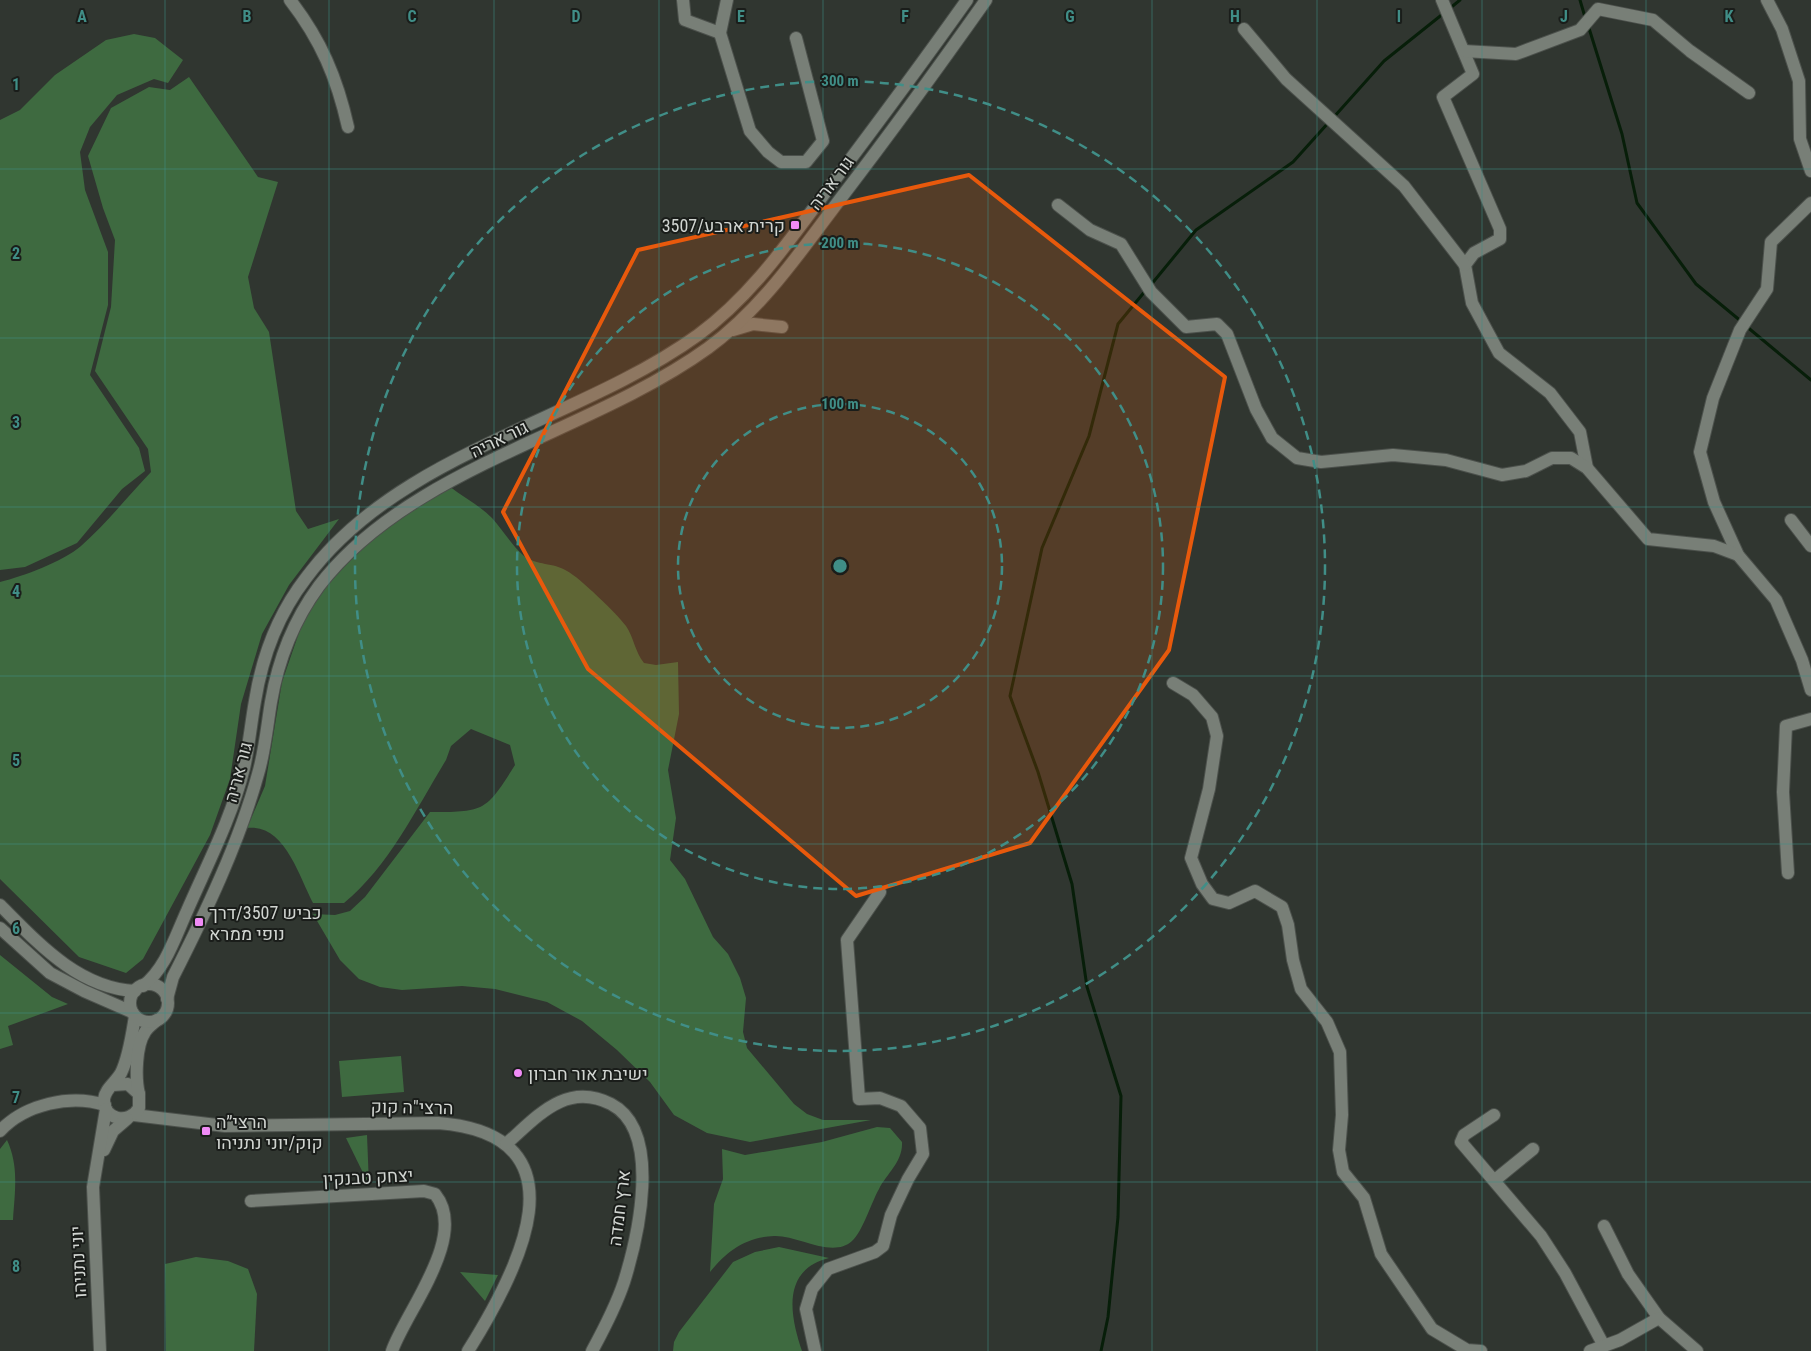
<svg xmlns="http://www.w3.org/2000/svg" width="1811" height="1351" font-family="'Roboto Condensed',Heebo,sans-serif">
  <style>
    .green { fill: #3e6a40 }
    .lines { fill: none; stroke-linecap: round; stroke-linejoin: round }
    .stream { stroke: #071e09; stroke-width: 3 }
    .minor-casing { stroke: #4c514c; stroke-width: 14 }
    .tertiary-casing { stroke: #4c514c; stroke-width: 14 }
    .secondary-casing { stroke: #4c514c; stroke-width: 14 }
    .minor { stroke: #787f77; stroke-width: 12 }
    .tertiary { stroke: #787f77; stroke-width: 12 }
    .secondary { stroke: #787f77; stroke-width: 12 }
    .marked { fill: #e8590c; fill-opacity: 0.2; stroke: #e8590c; stroke-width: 4; stroke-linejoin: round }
    .grid { fill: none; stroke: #408e87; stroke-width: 1; stroke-opacity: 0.55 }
    .ring { fill: none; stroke: #408e87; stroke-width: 2.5; stroke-dasharray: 9 6 }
    .poi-dot { fill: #f08bf6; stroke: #1a1d1a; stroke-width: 2 }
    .labels { text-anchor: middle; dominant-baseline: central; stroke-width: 4; stroke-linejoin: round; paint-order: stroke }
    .street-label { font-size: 18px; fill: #d1d5d1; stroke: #1a1d1a }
    .poi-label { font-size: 18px; fill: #d1d5d1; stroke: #1a1d1a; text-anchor: start }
    .grid-label { font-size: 16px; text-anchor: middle; font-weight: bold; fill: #408e87; stroke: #1a1d1a; stroke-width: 4; stroke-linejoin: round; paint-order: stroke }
    .centre { fill: #408e87; stroke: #1a1d1a; stroke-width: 2.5 }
    .ring-label { font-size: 15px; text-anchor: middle; font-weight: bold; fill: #408e87; stroke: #1a1d1a; stroke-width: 4; stroke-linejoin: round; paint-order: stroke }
  </style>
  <rect width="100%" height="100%" fill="#303630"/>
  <!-- green -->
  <g class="green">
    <path d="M 134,34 L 155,38 L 183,60 L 168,83 L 154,79 L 117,95 L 90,127 L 80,152 L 85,190 L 108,252 L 108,305 L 90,375 L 139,448 L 145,471 L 122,489 L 77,543 L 25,567 L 0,570 L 0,120 L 20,110 L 55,75 L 106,40 Z"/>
    <path d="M 189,77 L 258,177 L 278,182 L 248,277 L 254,308 L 269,332 L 296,511 L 308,529 L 339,519 L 289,585 L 262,634 L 241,704 L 230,779 L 210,835 L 143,959 L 126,973 L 79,957 L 0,879 L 0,582 C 24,576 62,562 81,546 C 106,524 128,496 151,472 L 148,449 L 95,371 L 111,307 L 115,240 L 103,208 L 88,156 L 111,108 L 149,87 L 170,90 Z"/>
    <path d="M 449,486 C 463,497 479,505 492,518 C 503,530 512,546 524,556 C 537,566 553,562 567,571 C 579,577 618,615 626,626 C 634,638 635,652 644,663 L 656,665 L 678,662 L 679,714 L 668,770 L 676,818 L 670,860 L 685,879 L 713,937 L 728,954 L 740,978 L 746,998 L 743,1032 L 747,1048 L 794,1104 L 807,1114 L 823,1120 L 871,1120 L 750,1142 L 707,1133 L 674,1115 L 650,1082 L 617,1050 L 582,1021 L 547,1002 L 495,989 L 462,986 L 402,990 L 380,987 L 359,979 L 340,960 L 313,914 L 335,915 L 350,911 L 365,897 L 430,812 C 485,812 486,811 515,765 L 510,745 L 471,729 L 451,746 L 446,760 C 416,809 389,866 344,903 L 313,903 C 299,876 284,823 247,828 L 265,786 L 282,682 L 303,621 L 326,586 L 372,538 Z"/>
    <path d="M 0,955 L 52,997 L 68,1004 L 8,1026 L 13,1045 L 0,1049 Z"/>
    <path d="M 401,1056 L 404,1092 L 342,1097 L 339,1061 Z"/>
    <path d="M 877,1127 L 890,1128 L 902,1142 C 903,1162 887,1173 879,1189 C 871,1203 863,1231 852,1241 C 832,1259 798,1235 774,1236 C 746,1237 727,1251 710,1272 L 714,1204 L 723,1179 L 722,1149 L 745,1155 L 822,1142 Z"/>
    <path d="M 367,1135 L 369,1185 L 346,1138 Z"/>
    <path d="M 7,1140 C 19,1166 15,1191 13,1220 L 0,1220 L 0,1149 Z"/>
    <path d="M 779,1247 L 829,1258 C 781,1270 790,1316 802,1351 L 673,1351 L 674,1342 L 679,1332 L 733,1262 L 755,1252 Z"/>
    <path d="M 196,1257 L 228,1261 L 248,1269 L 257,1294 L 254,1351 L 166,1351 L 165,1264 Z"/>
    <path d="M 460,1272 L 498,1275 L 485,1301 Z"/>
  </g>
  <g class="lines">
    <!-- stream -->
    <g class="stream">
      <path d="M 1580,0 L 1585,17"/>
      <path d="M 1449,9 L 1460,0"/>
      <path d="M 1588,25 L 1622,134 L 1637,203 L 1696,284 L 1742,322"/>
      <path d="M 1333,118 L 1384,61 L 1444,13"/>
      <path d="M 1150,286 L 1196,230 L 1293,162 L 1329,122"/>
      <path d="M 1746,326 L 1811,380"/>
      <path d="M 1101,1351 L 1108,1317 L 1118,1217 L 1121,1096 L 1087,987 L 1072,884 L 1038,772 L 1010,696 L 1042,548 L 1089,436 L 1118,324 L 1146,290"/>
    </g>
    <!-- minor casing -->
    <g class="minor-casing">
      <g id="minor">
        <path d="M 290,0 C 321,40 337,78 348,127"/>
        <path d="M 683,0 L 685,20 L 720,33"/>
        <path d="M 727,0 L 720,33 L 750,131 L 768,152 L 781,162 L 806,162 L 823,141 L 796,38"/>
        <path d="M 1442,0 L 1473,74 L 1443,97 L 1500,229 L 1500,239 L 1474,253 L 1465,265 L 1472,303 L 1499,353 L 1550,393 L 1580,432 L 1587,468"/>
        <path d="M 1767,0 L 1782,29 L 1799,81 L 1800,139 L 1811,171"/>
        <path d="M 1244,29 L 1286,79 L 1404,186 L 1465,265"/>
        <path d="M 1464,51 L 1516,54 L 1580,30 L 1598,9 L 1653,20 L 1690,51 L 1749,93"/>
        <path d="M 1811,203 L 1771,242 L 1767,289 L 1740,330 L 1713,398 L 1700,452 L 1714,502 L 1738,555 L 1776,600 L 1802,660 L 1811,690"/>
        <path d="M 1058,205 L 1090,230 L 1121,244 L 1151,292 L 1186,327 L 1217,324 L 1227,334 L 1256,409 L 1272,438 L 1297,458 L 1321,462 L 1393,455 L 1446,460 L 1502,475 L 1526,471 L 1552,458 L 1571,458 L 1587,468 L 1648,539 L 1714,546 L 1738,555"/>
        <path d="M 1791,520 L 1811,546"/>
        <path d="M 1173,683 L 1193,695 L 1212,717 L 1217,736 L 1209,789 L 1191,858 L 1202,884 L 1213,899 L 1229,903 L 1255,891 L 1282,907 L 1288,925 L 1293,960 L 1301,989 L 1327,1022 L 1340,1052 L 1342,1115 L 1339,1150 L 1343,1172 L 1364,1198 L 1381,1254 L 1432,1329 L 1467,1350 L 1481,1351"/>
        <path d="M 1788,873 L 1783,792 L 1786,726 L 1811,719"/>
        <path d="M 134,1115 L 225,1126 L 438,1123 C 591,1135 517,1273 468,1351"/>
        <path d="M 1494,1115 L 1464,1135 L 1461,1142 L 1541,1236 L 1565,1273 L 1604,1346"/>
        <path d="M 0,1131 C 25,1104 71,1094 105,1105"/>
        <path d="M 506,1144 C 537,1117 566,1081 611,1104 C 663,1131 638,1237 624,1282 C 616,1306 604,1329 592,1351"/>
        <path d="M 1495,1180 L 1533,1149"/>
        <path d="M 251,1201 L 424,1191 L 435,1194 C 469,1236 406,1311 392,1351"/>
        <path d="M 1604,1226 L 1628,1274 L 1659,1318 L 1697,1351"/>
        <path d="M 815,1351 L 806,1309 L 812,1289 L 828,1269 L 875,1252 L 883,1246 L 891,1215 L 908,1179 L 923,1154 L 920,1128 L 901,1106 L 880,1098 L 859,1099 L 847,940 L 880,892"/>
        <path d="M 1590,1351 L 1620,1340 L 1659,1318"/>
      </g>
    </g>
    <!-- tertiary casing -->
    <g class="tertiary-casing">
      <g id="tertiary">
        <path d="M 113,1085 L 128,1084 L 139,1094 L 139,1108 C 129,1125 103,1120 104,1099 C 105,1089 116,1082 121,1073 C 129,1057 132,1034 135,1016"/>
        <path d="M 139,1094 C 135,1078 136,1045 145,1032 C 148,1027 153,1024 157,1020"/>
        <path d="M 104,1150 L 113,1131 L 127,1119"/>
        <path d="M 100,1351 L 93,1187 L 106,1109"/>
      </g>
    </g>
    <!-- secondary casing -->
    <g class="secondary-casing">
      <g id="secondary">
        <path d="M 733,330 L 753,324 L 782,327"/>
        <path d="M 0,905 C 38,943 78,988 135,991"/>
        <path d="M 0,928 L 50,973 L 84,991 L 132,1012"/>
        <circle cx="149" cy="1003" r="19"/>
        <path d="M 143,986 C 166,968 175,937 187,911 C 207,865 232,817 244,768 C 249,746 251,723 255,701 C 262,657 279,613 306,578 C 399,452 576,423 698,335 C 753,295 791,238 831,185 C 877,124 923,62 967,0"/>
        <path d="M 167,999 L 173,977 C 205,914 239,843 258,774 C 265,751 267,726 271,702 C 278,661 294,620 319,586 C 410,467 589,434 708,348 C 764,307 803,248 844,194 C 893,130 940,65 986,0"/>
      </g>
    </g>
    <!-- minor -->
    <use href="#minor" class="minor"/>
    <!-- tertiary -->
    <use href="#tertiary" class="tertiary"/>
    <!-- secondary -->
    <use href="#secondary" class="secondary"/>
  </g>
  <!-- marked area -->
  <path class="marked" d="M 969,175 L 1225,377 L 1169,650 L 1030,843 L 856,896 L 588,669 L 503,512 L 638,250 Z"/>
  <!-- grid -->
  <path class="grid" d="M 165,0 L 165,1351M 329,0 L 329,1351M 494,0 L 494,1351M 659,0 L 659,1351M 823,0 L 823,1351M 988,0 L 988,1351M 1152,0 L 1152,1351M 1317,0 L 1317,1351M 1482,0 L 1482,1351M 1646,0 L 1646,1351M 0,169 L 1811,169M 0,338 L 1811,338M 0,507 L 1811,507M 0,676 L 1811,676M 0,844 L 1811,844M 0,1013 L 1811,1013M 0,1182 L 1811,1182"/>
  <!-- distance rings -->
  <g class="ring">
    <circle cx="840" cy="566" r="162"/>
    <circle cx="840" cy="566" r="323"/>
    <circle cx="840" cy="566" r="485"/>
  </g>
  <!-- markers -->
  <g class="poi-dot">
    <rect x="790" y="220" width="10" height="10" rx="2.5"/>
    <rect x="194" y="917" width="10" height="10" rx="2.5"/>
    <circle cx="518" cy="1073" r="5"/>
    <rect x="201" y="1126" width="10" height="10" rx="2.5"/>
  </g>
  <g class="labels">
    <!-- street labels -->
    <g class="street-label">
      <text transform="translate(831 183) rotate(-53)">גור אריה</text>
      <text transform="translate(499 439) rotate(-26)">גור אריה</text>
      <text transform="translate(238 772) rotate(-75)">גור אריה</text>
      <text transform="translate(412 1107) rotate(1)">הרצי"ה קוק</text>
      <text transform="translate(368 1177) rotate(-3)">יצחק טבנקין</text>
      <text transform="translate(619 1208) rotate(-83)">ארץ חמדה</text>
      <text transform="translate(78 1262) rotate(-93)">יוני נתניהו</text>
    </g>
    <!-- poi labels -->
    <g class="poi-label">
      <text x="785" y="225" text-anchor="end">קרית ארבע/3507</text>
      <text x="209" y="912">כביש 3507/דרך<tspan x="209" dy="21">נופי ממרא</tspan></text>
      <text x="528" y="1073">ישיבת אור חברון</text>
      <text x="216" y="1121">הרצי״ה<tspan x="216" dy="21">קוק/יוני נתניהו</tspan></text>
    </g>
  </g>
  <g class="grid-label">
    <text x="82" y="22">A</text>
    <text x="247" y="22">B</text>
    <text x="412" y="22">C</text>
    <text x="576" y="22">D</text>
    <text x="741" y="22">E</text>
    <text x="905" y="22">F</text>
    <text x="1070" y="22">G</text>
    <text x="1235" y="22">H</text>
    <text x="1399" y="22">I</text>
    <text x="1564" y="22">J</text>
    <text x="1729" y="22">K</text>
    <text x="16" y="90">1</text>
    <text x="16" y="259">2</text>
    <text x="16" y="428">3</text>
    <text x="16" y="597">4</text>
    <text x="16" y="766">5</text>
    <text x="16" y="934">6</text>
    <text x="16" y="1103">7</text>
    <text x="16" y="1272">8</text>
  </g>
  <circle cx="840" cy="566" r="8" class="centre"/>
  <g class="ring-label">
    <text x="840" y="86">300 m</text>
    <text x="840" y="248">200 m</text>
    <text x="840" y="409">100 m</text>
  </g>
</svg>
